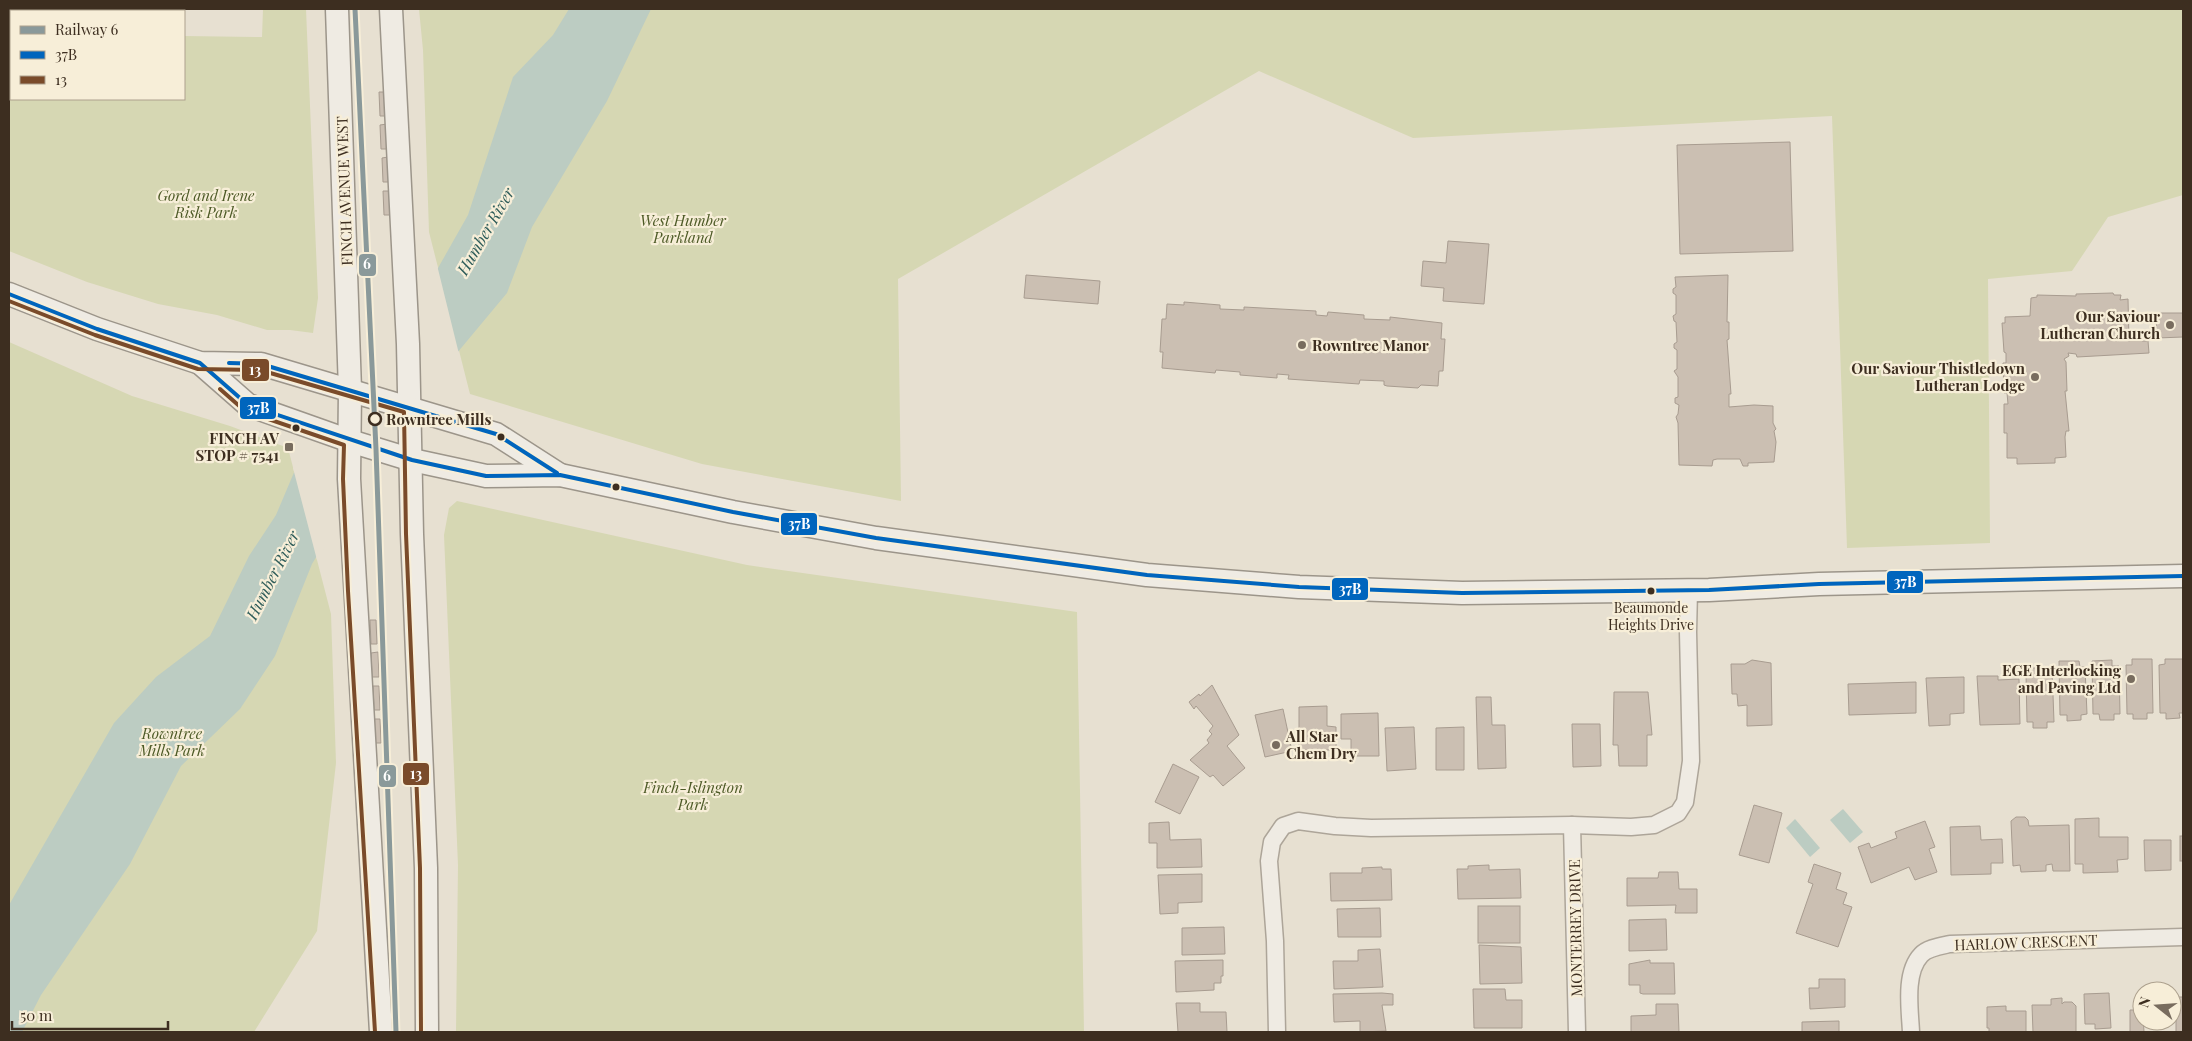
<svg xmlns="http://www.w3.org/2000/svg" width="2192" height="1041" font-family="'Playfair Display',serif">
  <style>
    .green { fill: #d6d7b3 }
    .water { fill: #bcccc2 }
    .pier { fill: #e7e0d1 }
    .building { fill: #cbbfb2; stroke: #a89c90 }
    .lines { fill: none; stroke-linecap: round; stroke-linejoin: round }
    .street-casing { stroke: #ada599; stroke-width: 19 }
    .secondary-casing { stroke: #9c958a; stroke-width: 25 }
    .street { stroke: #efebe3; stroke-width: 16 }
    .secondary { stroke: #efebe3; stroke-width: 22 }
    .bus-1-casing { stroke: #f7eed8; stroke-width: 8 }
    .bus-2-casing { stroke: #f7eed8; stroke-width: 8 }
    .bus-1 { stroke: #0065bd; stroke-width: 4 }
    .bus-2 { stroke: #7a4b2a; stroke-width: 4 }
    .rail-1-casing { stroke: #f7eed8; stroke-width: 9 }
    .rail-1 { stroke: #8a999a; stroke-width: 5 }
    .poi-dot { fill: #786c5e; stroke: #f7eed8; stroke-width: 2 }
    .stop-dot { fill: #f7eed8; stroke: #3d2e20; stroke-width: 2.5 }
    .bus-dot { fill: #3d2e20; stroke: #f7eed8; stroke-width: 2 }
    .labels { text-anchor: middle; dominant-baseline: central; stroke-width: 4.5; stroke-linejoin: round; paint-order: stroke }
    .bus-label { font-size: 14px; fill: #3d2e20; stroke: #f7eed8 }
    .street-label { font-size: 15px; fill: #3d2e20; stroke: #f7eed8 }
    .park-label { font-size: 15px; font-style: italic; fill: #4d5a26; stroke: #f7eed8 }
    .poi-label { font-size: 15px; font-weight: bold; fill: #3d2e20; stroke: #f7eed8; text-anchor: end }
    .stop-label { font-size: 15px; font-weight: bold; fill: #3d2e20; stroke: #f7eed8; text-anchor: start }
    .water-label { font-size: 16px; font-style: italic; fill: #2f5d5a; stroke: #f7eed8 }
    .line-badge { stroke: #f7eed8; stroke-width: 2 }
    .badge-label { font-size: 14px; text-anchor: middle; font-weight: bold; fill: #fff }
  </style>
  <rect width="100%" height="100%" fill="#e7e0d1"/>
  <!-- green -->
  <g class="green">
    <path d="M 263,9 L 306,9 L 318,298 L 313,333 L 290,330 L 267,330 L 217,315 L 158,304 L 87,282 L 9,251 L 9,32 L 11,32 L 11,99 L 184,99 L 184,36 L 262,37 Z"/>
    <path d="M 419,9 L 2183,9 L 2183,195 L 2108,217 L 2072,271 L 1988,279 L 1990,543 L 1847,548 L 1832,116 L 1413,138 L 1259,71 L 898,279 L 901,501 L 702,464 L 470,394 L 429,232 L 423,50 Z"/>
    <path d="M 9,342 L 132,396 L 230,426 L 288,448 L 331,614 L 336,763 L 317,931 L 254,1032 L 9,1032 Z"/>
    <path d="M 457,501 L 747,565 L 1077,612 L 1084,1032 L 456,1032 L 458,865 L 444,535 L 449,508 Z"/>
  </g>
  <!-- water -->
  <g class="water">
    <path d="M 569,9 L 651,9 L 607,101 L 532,227 L 507,293 L 392,431 L 312,564 L 275,656 L 240,709 L 181,766 L 130,864 L 41,995 L 22,1032 L 9,1032 L 9,905 L 114,723 L 156,677 L 210,636 L 249,556 L 276,515 L 298,463 L 345,403 L 438,268 L 468,215 L 513,77 L 553,35 Z"/>
    <path d="M 1843,809 L 1863,832 L 1850,843 L 1830,820 Z"/>
    <path d="M 1795,819 L 1820,848 L 1810,857 L 1786,828 Z"/>
  </g>
  <!-- pier -->
  <path class="pier" d="M 437,265 L 459,354 L 394,432 L 317,560 L 293,468 L 343,401 Z"/>
  <!-- building -->
  <g class="building">
    <path d="M 379,92 L 385,92 L 386,116 L 380,116 Z"/>
    <path d="M 387,124 L 388,149 L 381,149 L 380,125 Z"/>
    <path d="M 1790,142 L 1793,251 L 1680,254 L 1677,145 Z"/>
    <path d="M 388,157 L 389,182 L 383,182 L 382,158 Z"/>
    <path d="M 383,191 L 389,191 L 390,215 L 384,215 Z"/>
    <path d="M 1448,241 L 1489,244 L 1484,304 L 1443,301 L 1444,288 L 1421,286 L 1423,261 L 1446,263 Z"/>
    <path d="M 1026,275 L 1100,281 L 1098,304 L 1024,298 Z"/>
    <path d="M 1728,275 L 1727,322 L 1729,322 L 1729,339 L 1727,340 L 1731,394 L 1729,394 L 1729,407 L 1754,405 L 1773,406 L 1773,423 L 1776,429 L 1774,431 L 1776,442 L 1774,462 L 1748,463 L 1748,466 L 1743,466 L 1740,459 L 1717,459 L 1713,460 L 1712,466 L 1679,465 L 1678,423 L 1676,417 L 1678,414 L 1679,405 L 1675,403 L 1675,398 L 1678,397 L 1678,377 L 1674,371 L 1677,369 L 1677,350 L 1674,348 L 1674,344 L 1677,342 L 1676,322 L 1674,321 L 1673,316 L 1676,314 L 1676,295 L 1673,293 L 1673,289 L 1676,287 L 1675,277 Z"/>
    <path d="M 2113,293 L 2114,295 L 2121,295 L 2120,300 L 2128,299 L 2129,341 L 2148,341 L 2149,353 L 2077,357 L 2076,354 L 2068,353 L 2069,356 L 2064,359 L 2066,362 L 2067,391 L 2065,391 L 2069,431 L 2066,431 L 2065,437 L 2066,457 L 2055,458 L 2055,463 L 2017,464 L 2017,458 L 2007,458 L 2007,433 L 2004,433 L 2004,404 L 2008,404 L 2007,393 L 2004,393 L 2003,363 L 2006,363 L 2006,353 L 2004,352 L 2002,323 L 2005,323 L 2005,317 L 2030,316 L 2031,298 L 2037,297 L 2037,295 L 2076,296 L 2076,294 Z"/>
    <path d="M 1184,302 L 1220,305 L 1220,309 L 1244,310 L 1244,307 L 1316,311 L 1316,315 L 1327,316 L 1328,312 L 1364,315 L 1364,319 L 1390,320 L 1390,317 L 1442,323 L 1441,339 L 1445,339 L 1443,371 L 1439,371 L 1438,386 L 1421,385 L 1418,388 L 1387,386 L 1384,385 L 1384,381 L 1360,380 L 1359,384 L 1288,379 L 1289,375 L 1277,374 L 1277,378 L 1240,375 L 1240,372 L 1216,370 L 1215,373 L 1162,368 L 1163,352 L 1160,352 L 1162,319 L 1166,319 L 1167,304 L 1184,305 Z"/>
    <path d="M 2156,313 L 2183,313 L 2183,337 L 2157,338 Z"/>
    <path d="M 370,620 L 376,620 L 377,644 L 371,644 Z"/>
    <path d="M 378,652 L 379,677 L 372,677 L 371,653 Z"/>
    <path d="M 2132,659 L 2152,659 L 2153,713 L 2147,713 L 2147,719 L 2133,719 L 2133,714 L 2127,714 L 2126,665 L 2132,665 Z"/>
    <path d="M 2165,659 L 2183,659 L 2183,713 L 2179,713 L 2180,718 L 2166,719 L 2166,713 L 2160,713 L 2159,665 L 2165,664 Z"/>
    <path d="M 1752,660 L 1771,663 L 1772,725 L 1747,726 L 1747,705 L 1738,706 L 1737,694 L 1732,694 L 1731,664 L 1745,664 Z"/>
    <path d="M 2112,660 L 2112,666 L 2119,666 L 2120,714 L 2114,714 L 2114,720 L 2100,720 L 2099,714 L 2093,714 L 2092,661 Z"/>
    <path d="M 2059,661 L 2079,661 L 2080,667 L 2085,667 L 2087,714 L 2081,715 L 2081,720 L 2067,721 L 2067,715 L 2060,715 Z"/>
    <path d="M 2032,668 L 2052,668 L 2054,722 L 2047,722 L 2047,728 L 2033,728 L 2033,722 L 2027,722 L 2026,674 L 2032,674 Z"/>
    <path d="M 1977,676 L 1998,676 L 1998,680 L 2019,679 L 2020,724 L 1980,725 Z"/>
    <path d="M 1964,677 L 1964,713 L 1950,714 L 1950,725 L 1929,726 L 1926,678 Z"/>
    <path d="M 1916,682 L 1916,713 L 1849,715 L 1848,684 Z"/>
    <path d="M 1212,685 L 1239,735 L 1227,746 L 1245,768 L 1223,786 L 1213,775 L 1210,777 L 1190,760 L 1209,743 L 1207,740 L 1212,734 L 1209,731 L 1213,726 L 1196,706 L 1194,709 L 1189,702 L 1199,694 L 1200,696 Z"/>
    <path d="M 373,686 L 379,686 L 380,710 L 374,710 Z"/>
    <path d="M 1614,692 L 1648,692 L 1652,735 L 1647,735 L 1647,766 L 1619,766 L 1618,745 L 1613,745 Z"/>
    <path d="M 1476,697 L 1491,697 L 1492,725 L 1505,725 L 1506,768 L 1478,769 Z"/>
    <path d="M 1327,706 L 1327,726 L 1336,727 L 1336,750 L 1299,750 L 1299,707 Z"/>
    <path d="M 1283,709 L 1292,751 L 1265,757 L 1255,715 Z"/>
    <path d="M 1378,713 L 1379,756 L 1351,756 L 1351,739 L 1341,739 L 1341,714 Z"/>
    <path d="M 374,719 L 380,719 L 381,743 L 375,743 Z"/>
    <path d="M 1572,724 L 1600,724 L 1601,766 L 1573,767 Z"/>
    <path d="M 1414,727 L 1416,769 L 1387,771 L 1385,728 Z"/>
    <path d="M 1464,727 L 1464,770 L 1436,770 L 1436,728 Z"/>
    <path d="M 1173,764 L 1199,777 L 1180,814 L 1155,802 Z"/>
    <path d="M 1754,805 L 1782,813 L 1769,863 L 1739,855 Z"/>
    <path d="M 2016,817 L 2025,817 L 2028,820 L 2029,826 L 2069,825 L 2070,871 L 2053,871 L 2052,864 L 2046,865 L 2046,871 L 2021,872 L 2020,865 L 2013,866 L 2011,821 Z"/>
    <path d="M 2099,818 L 2099,837 L 2128,837 L 2128,859 L 2117,860 L 2118,872 L 2083,873 L 2083,864 L 2075,864 L 2075,819 Z"/>
    <path d="M 1925,821 L 1935,847 L 1929,849 L 1937,872 L 1915,880 L 1909,867 L 1871,883 L 1858,847 L 1869,843 L 1871,848 L 1897,838 L 1895,832 Z"/>
    <path d="M 1169,822 L 1170,840 L 1201,839 L 1202,867 L 1157,868 L 1157,843 L 1149,843 L 1149,823 Z"/>
    <path d="M 1980,826 L 1981,840 L 2002,839 L 2003,863 L 1991,863 L 1991,874 L 1951,875 L 1950,827 Z"/>
    <rect x="2180" y="836" width="3" height="25"/>
    <path d="M 2144,840 L 2171,840 L 2171,870 L 2145,871 Z"/>
    <path d="M 1814,864 L 1841,873 L 1836,889 L 1847,893 L 1843,904 L 1852,907 L 1838,947 L 1796,933 L 1813,884 L 1808,882 Z"/>
    <path d="M 1489,865 L 1489,870 L 1520,869 L 1521,898 L 1458,899 L 1457,869 L 1468,869 L 1468,866 Z"/>
    <path d="M 1382,867 L 1382,869 L 1391,869 L 1392,900 L 1331,901 L 1330,873 L 1362,873 L 1362,868 Z"/>
    <path d="M 1659,872 L 1678,872 L 1679,889 L 1697,889 L 1697,913 L 1675,913 L 1676,905 L 1627,906 L 1627,878 L 1658,878 Z"/>
    <path d="M 1202,874 L 1202,902 L 1178,903 L 1178,913 L 1160,914 L 1158,875 Z"/>
    <rect x="1478" y="906" width="42" height="37"/>
    <path d="M 1380,908 L 1381,937 L 1338,937 L 1337,909 Z"/>
    <path d="M 1666,919 L 1667,950 L 1629,951 L 1629,920 Z"/>
    <path d="M 1224,927 L 1225,954 L 1182,955 L 1182,928 Z"/>
    <path d="M 1479,945 L 1521,947 L 1522,983 L 1480,984 Z"/>
    <path d="M 1380,949 L 1383,987 L 1334,989 L 1333,961 L 1358,961 L 1358,950 Z"/>
    <path d="M 1223,960 L 1223,976 L 1221,976 L 1221,983 L 1214,983 L 1214,990 L 1176,992 L 1175,961 Z"/>
    <path d="M 1650,960 L 1650,963 L 1674,963 L 1675,994 L 1643,994 L 1640,993 L 1640,985 L 1629,985 L 1629,964 Z"/>
    <path d="M 1819,979 L 1845,979 L 1845,1007 L 1810,1009 L 1809,988 L 1819,988 Z"/>
    <path d="M 1473,989 L 1505,989 L 1506,1000 L 1522,1000 L 1522,1028 L 1474,1028 Z"/>
    <path d="M 1382,993 L 1393,994 L 1393,1005 L 1382,1005 L 1386,1031 L 1360,1032 L 1360,1021 L 1334,1022 L 1333,994 Z"/>
    <path d="M 2109,993 L 2111,1028 L 2095,1029 L 2095,1024 L 2085,1024 L 2084,994 Z"/>
    <path d="M 2140,996 L 2142,997 L 2144,1032 L 2130,1032 L 2130,1010 L 2140,1010 Z"/>
    <rect x="2176" y="997" width="7" height="35"/>
    <path d="M 2062,998 L 2062,1004 L 2064,1002 L 2072,1002 L 2076,1006 L 2076,1032 L 2033,1032 L 2032,1005 L 2051,1005 L 2051,999 Z"/>
    <path d="M 1176,1003 L 1200,1003 L 1200,1012 L 1226,1012 L 1227,1032 L 1178,1032 Z"/>
    <path d="M 1656,1004 L 1678,1004 L 1679,1032 L 1631,1032 L 1631,1016 L 1656,1015 Z"/>
    <path d="M 2006,1006 L 2006,1011 L 2026,1011 L 2026,1032 L 1989,1032 L 1989,1028 L 1987,1028 L 1987,1007 Z"/>
    <path d="M 1839,1021 L 1839,1032 L 1802,1032 L 1802,1022 Z"/>
  </g>
  <g class="lines">
    <!-- street casing -->
    <g class="street-casing">
      <g id="street">
        <path d="M 1572,825 L 1577,1032"/>
        <path d="M 1277,1032 L 1275,941 L 1269,861 L 1272,842 L 1283,826 L 1298,821 L 1335,826 L 1371,828 L 1572,825 L 1631,827 L 1654,825 L 1678,813 L 1685,802 L 1691,761 L 1688,632 L 1689,590"/>
        <path d="M 1911,1032 C 1910,1010 1904,973 1921,955 C 1927,948 1941,946 1950,944 L 2183,937"/>
      </g>
    </g>
    <!-- secondary casing -->
    <g class="secondary-casing">
      <g id="secondary">
        <path d="M 337,9 L 350,390 L 349,479 L 381,1032"/>
        <path d="M 391,9 L 408,344 L 412,534 L 426,868 L 427,1032"/>
        <path d="M 9,294 L 97,329 L 200,363 L 261,364 L 496,434 L 560,475"/>
        <path d="M 200,363 L 248,405 L 350,441 L 412,460 L 486,476 L 560,475 L 733,512 L 876,538 L 1147,575 L 1299,587 L 1462,593 L 1709,590 L 1819,584 L 2183,576"/>
      </g>
    </g>
    <!-- street -->
    <use href="#street" class="street"/>
    <!-- secondary -->
    <use href="#secondary" class="secondary"/>
    <!-- bus-1 casing -->
    <g class="bus-1-casing">
      <g id="bus-1">
        <path d="M 9,294 L 97,329 L 200,363 L 248,405 L 412,460 L 486,476 L 560,475 L 733,512 L 876,538 L 1147,575 L 1299,587 L 1462,593 L 1709,590 L 1819,584 L 2183,576"/>
        <path d="M 229,363 L 261,364 L 496,434 L 557,473"/>
      </g>
    </g>
    <!-- bus-2 casing -->
    <g class="bus-2-casing">
      <g id="bus-2">
        <path d="M 9,301 L 95,335 L 198,369 L 260,370 L 404,412 L 406,534 L 420,868 L 421,1032"/>
        <path d="M 220,389 L 245,411 L 344,445 L 343,479 L 348,591 L 375,1032"/>
      </g>
    </g>
    <!-- bus-1 -->
    <use href="#bus-1" class="bus-1"/>
    <!-- bus-2 -->
    <use href="#bus-2" class="bus-2"/>
    <!-- rail-1 casing -->
    <g class="rail-1-casing">
      <path id="rail-1" d="M 355,9 L 376,449 L 396,1032"/>
    </g>
    <!-- rail-1 -->
    <use href="#rail-1" class="rail-1"/>
  </g>
  <!-- markers -->
  <g class="poi-dot">
    <circle cx="2170" cy="325" r="5"/>
    <circle cx="1302" cy="345" r="5"/>
    <circle cx="2035" cy="377" r="5"/>
    <rect x="284" y="442" width="10" height="10" rx="2.5"/>
    <circle cx="2131" cy="679" r="5"/>
    <circle cx="1276" cy="745" r="5"/>
  </g>
  <circle class="stop-dot" cx="375" cy="419" r="6"/>
  <g class="bus-dot">
    <circle cx="296" cy="428" r="4.5"/>
    <circle cx="501" cy="437" r="4.5"/>
    <circle cx="616" cy="487" r="4.5"/>
    <circle cx="1651" cy="591" r="4.5"/>
  </g>
  <g class="labels">
    <!-- bus labels -->
    <g class="bus-label">
      <text x="1651" y="607">Beaumonde<tspan x="1651" dy="17">Heights Drive</tspan></text>
    </g>
    <!-- street labels -->
    <g class="street-label">
      <text transform="translate(344 191) rotate(-92)">FINCH AVENUE WEST</text>
      <text transform="translate(1575 928) rotate(-91)">MONTERREY DRIVE</text>
      <text transform="translate(2026 942) rotate(-2)">HARLOW CRESCENT</text>
    </g>
    <!-- park labels -->
    <g class="park-label">
      <text x="206" y="195">Gord and Irene<tspan x="206" dy="17">Risk Park</tspan></text>
      <text x="683" y="220">West Humber<tspan x="683" dy="17">Parkland</tspan></text>
      <text x="172" y="733">Rowntree<tspan x="172" dy="17">Mills Park</tspan></text>
      <text x="693" y="787">Finch-Islington<tspan x="693" dy="17">Park</tspan></text>
    </g>
    <!-- poi labels -->
    <g class="poi-label">
      <text x="2160" y="316">Our Saviour<tspan x="2160" dy="17">Lutheran Church</tspan></text>
      <text x="1312" y="345" text-anchor="start">Rowntree Manor</text>
      <text x="2025" y="368">Our Saviour Thistledown<tspan x="2025" dy="17">Lutheran Lodge</tspan></text>
      <text x="279" y="438">FINCH AV<tspan x="279" dy="17">STOP # 7541</tspan></text>
      <text x="2121" y="670">EGE Interlocking<tspan x="2121" dy="17">and Paving Ltd</tspan></text>
      <text x="1286" y="736" text-anchor="start">All Star<tspan x="1286" dy="17">Chem Dry</tspan></text>
    </g>
    <!-- stop labels -->
    <g class="stop-label">
      <text x="386" y="419">Rowntree Mills</text>
    </g>
    <!-- water labels -->
    <g class="water-label">
      <text transform="translate(485 231) rotate(-60)">Humber River</text>
      <text transform="translate(272 575) rotate(-63)">Humber River</text>
    </g>
  </g>
  <g class="line-badge">
    <rect x="358" y="253" width="19" height="24" rx="5" fill="#8a999a"/>
    <rect x="241" y="358" width="29" height="24" rx="5" fill="#7a4b2a"/>
    <rect x="239" y="396" width="38" height="24" rx="5" fill="#0065bd"/>
    <rect x="780" y="512" width="38" height="24" rx="5" fill="#0065bd"/>
    <rect x="1886" y="570" width="38" height="24" rx="5" fill="#0065bd"/>
    <rect x="1331" y="577" width="38" height="24" rx="5" fill="#0065bd"/>
    <rect x="402" y="762" width="28" height="24" rx="5" fill="#7a4b2a"/>
    <rect x="378" y="764" width="19" height="24" rx="5" fill="#8a999a"/>
  </g>
  <g class="badge-label">
    <text x="367" y="269">6</text>
    <text x="255" y="375">13</text>
    <text x="258" y="413">37B</text>
    <text x="799" y="529">37B</text>
    <text x="1905" y="587">37B</text>
    <text x="1350" y="594">37B</text>
    <text x="416" y="779">13</text>
    <text x="387" y="781">6</text>
  </g>
  <!-- border -->
  <rect width="2192" height="1041" fill="none" stroke="#3d2e20" stroke-width="20"/>
  <!-- legend -->
  <rect x="10" y="10" width="175" height="90" fill="#f7eed8" stroke="#ada18e"/>
  <rect x="20" y="26" width="25" height="8" fill="#8a999a" stroke="#ada18e"/>
  <text x="55" y="35" font-size="15" fill="#3d2e20">Railway 6</text>
  <rect x="20" y="51" width="25" height="8" fill="#0065bd" stroke="#ada18e"/>
  <text x="55" y="60" font-size="15" fill="#3d2e20">37B</text>
  <rect x="20" y="76" width="25" height="8" fill="#7a4b2a" stroke="#ada18e"/>
  <text x="55" y="85" font-size="15" fill="#3d2e20">13</text>
  <!-- north arrow -->
  <g transform="translate(2157 1006) rotate(287)"><circle r="24" fill="#f7eed8" stroke="#ada18e"/>
  <path d="M0-4L9 19L0 12L-9 19Z" fill="#786c5e"/>
  <text y="-8" font-size="14" font-weight="bold" text-anchor="middle" fill="#3d2e20">N</text>
  </g>
  <!-- scale -->
  <path d="M12 1021v8h156v-8" fill="none" stroke="#3d2e20" stroke-width="2.5"/>
  <text x="20" y="1021" font-size="15" fill="#3d2e20" stroke="#f7eed8" stroke-width="4" paint-order="stroke">50 m</text>
</svg>
